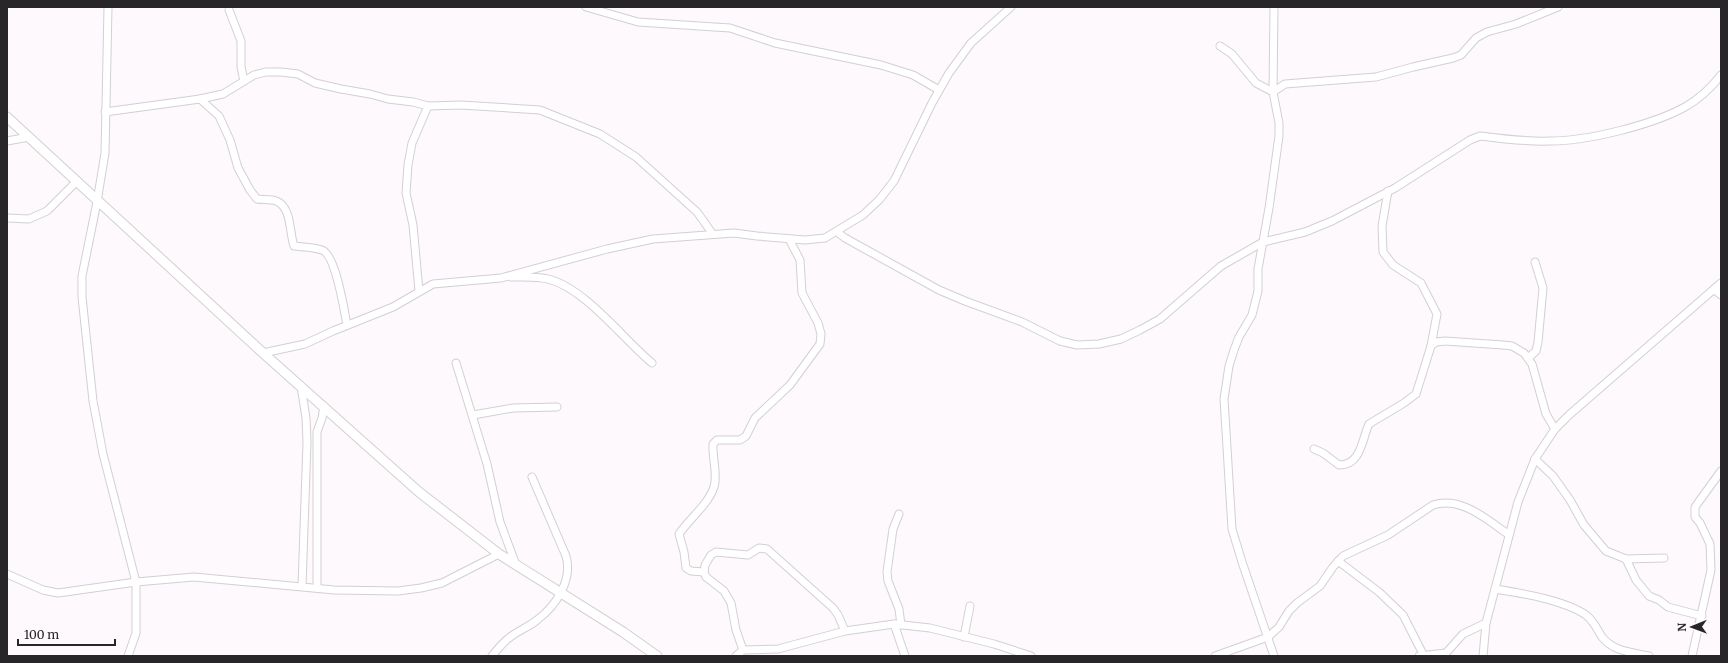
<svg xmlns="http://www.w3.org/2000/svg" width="1728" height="663" font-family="Merriweather,serif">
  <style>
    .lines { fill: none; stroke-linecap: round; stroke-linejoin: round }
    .street-casing { stroke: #d3cfd2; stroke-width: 9 }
    .secondary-casing { stroke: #d3cfd2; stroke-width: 11 }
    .street { stroke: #fff; stroke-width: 7 }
    .secondary { stroke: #fff; stroke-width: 9 }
  </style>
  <rect width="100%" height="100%" fill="#fef9fd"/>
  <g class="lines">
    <!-- street casing -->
    <g class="street-casing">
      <g id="street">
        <path d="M 108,7 L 105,153 L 97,202 L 82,276 L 82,297 L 93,401 L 103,454 L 136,582 L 136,633 L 128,656"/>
        <path d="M 586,7 L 638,22 L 730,28 L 775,43 L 881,65 L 913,75 L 939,90"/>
        <path d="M 1274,7 L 1273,92 L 1279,123 L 1279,136 L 1269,208 L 1258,269 L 1258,291 L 1252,315 L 1239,337 L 1234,350 L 1229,366 L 1224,399 L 1232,529 L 1242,562 L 1274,656"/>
        <path d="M 229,10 L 241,41 L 241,67 L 244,81"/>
        <path d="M 1220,46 L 1232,54 L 1256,83 L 1273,92 L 1285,84 L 1376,77 L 1413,67 L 1453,58 L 1461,55 L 1476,38 L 1487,32 L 1516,24 L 1558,7"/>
        <path d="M 200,99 L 219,116 L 230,140 L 238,168 L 250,190 L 257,199 C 263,200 271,199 276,201 C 292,207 289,232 294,246 C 302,247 313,247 322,250 C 336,255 344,310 347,325"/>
        <path d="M 105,112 L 200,99 L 223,94 L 254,75 L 266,72 L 281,72 L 298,74 L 315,83 L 341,89 L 370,94 L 388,99 L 413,102 L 428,106 L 461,105 L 540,110 L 600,134 L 636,157 L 697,212 L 712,233"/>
        <path d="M 7,141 L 29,137"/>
        <path d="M 1388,191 L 1382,226 L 1383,252 L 1393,265 L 1421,283 L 1437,314 L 1431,346"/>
        <path d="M 7,218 L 29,219 L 47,211 L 76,182"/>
        <path d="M 837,232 L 845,238 L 939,290 L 965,301 L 1022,322 L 1060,341 L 1077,345 L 1099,344 L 1121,339 L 1140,330 L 1160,319 L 1221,266 L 1263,242 L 1305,232 L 1332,221 L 1395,188 L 1470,140 L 1480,136 C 1503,139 1527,142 1550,141 C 1588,141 1652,125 1685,107 C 1699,99 1711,88 1721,75"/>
        <path d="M 511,277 C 524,277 536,276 548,279 C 585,288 623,339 652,363"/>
        <path d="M 1714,289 L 1721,295"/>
        <path d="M 419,291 L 413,225 L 406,193 L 408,165 L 412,143 L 428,106"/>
        <path d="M 263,353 L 305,344 L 333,331 L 393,307 L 433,284 L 501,278 L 607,249 L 653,239 L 734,233 L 757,236 L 805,240 L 825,238 L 863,215 L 879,200 L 894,181 L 932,103 L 949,73 L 971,43 L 1011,7"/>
        <path d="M 1528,358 L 1536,351 L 1538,342 L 1543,288 L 1535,262"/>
        <path d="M 456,363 L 487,464 L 500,522 L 516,565"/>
        <path d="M 301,386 L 306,418 L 307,442 L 302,586"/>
        <path d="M 473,415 L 513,408 L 557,407"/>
        <path d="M 1314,449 L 1323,453 L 1339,465 C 1362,465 1362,438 1369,424 L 1404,403 L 1416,394 L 1431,346 L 1436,342 L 1445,341 L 1503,345 L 1512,346 L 1524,353 L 1532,364 L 1546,414 L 1555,429"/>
        <path d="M 1535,459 L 1553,476 L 1570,500 L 1584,525 L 1606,551 L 1626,559 L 1636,580 L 1649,596 L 1659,600 L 1668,607 L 1702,616"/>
        <path d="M 899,514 L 893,529 L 887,572 L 888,581 L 899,609 L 901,625"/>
        <path d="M 1626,559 L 1664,558"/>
        <path d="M 1338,561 L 1379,592 L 1403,615 L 1423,654"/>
        <path d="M 704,572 L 691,571 L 686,568 L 684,552 L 679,534 C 689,519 708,505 714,487 C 718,475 712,457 713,444 L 717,440 L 740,440 L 746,436 L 755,418 L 790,385 L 820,344 L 821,334 L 818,323 L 802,293 L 800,260 L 789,239"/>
        <path d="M 7,574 L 43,590 L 58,593 L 136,582 L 194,577 L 334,590 L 398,591 L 421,588 L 442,583 L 499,554"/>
        <path d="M 317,587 L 317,432 L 322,418 L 324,406"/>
        <path d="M 1495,589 C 1521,593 1564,600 1586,615 C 1593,620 1597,629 1602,637 C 1614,652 1632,652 1649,656"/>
        <path d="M 894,624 L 905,656"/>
        <path d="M 964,637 L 970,606"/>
        <path d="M 743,650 L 736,630 L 731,603 L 724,591 L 706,577 L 704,572 L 705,565 L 711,555 L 716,552 L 748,555 L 759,548 L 767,549 L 833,608 L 838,615 L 845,631"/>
        <path d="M 492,656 C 497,650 502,643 509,638 C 517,631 529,627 537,620 C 556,606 573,580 566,556 L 532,477"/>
        <path d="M 736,656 L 743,650 L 778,649 L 845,631 L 894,624 L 930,628 L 994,644 L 1031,656"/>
        <path d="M 1215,656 L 1268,637 L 1279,627 L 1289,611 L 1297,603 L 1320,586 L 1333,567 L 1343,556 L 1388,535 L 1433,505 C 1461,496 1486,519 1508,534"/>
        <path d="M 1419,656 L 1446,653 L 1463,634 L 1486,623"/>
        <path d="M 1483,656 L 1486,623 L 1518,502 L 1535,459 L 1555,429 L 1569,415 L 1721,283"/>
        <path d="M 1692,656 L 1711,570 L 1710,544 L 1700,523 L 1695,517 L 1695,507 L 1721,471"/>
      </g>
    </g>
    <!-- secondary casing -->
    <g class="secondary-casing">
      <path id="secondary" d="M 7,117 L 263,353 L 419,492 L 499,554 L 623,632 L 657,656"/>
    </g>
    <!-- street -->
    <use href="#street" class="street"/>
    <!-- secondary -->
    <use href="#secondary" class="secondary"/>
  </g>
  <!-- border -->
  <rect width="1728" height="663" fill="none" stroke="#282628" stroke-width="16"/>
  <!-- north arrow -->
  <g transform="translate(1692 627) rotate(269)" stroke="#fef9fd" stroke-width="3" paint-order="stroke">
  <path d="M0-3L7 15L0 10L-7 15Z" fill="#282628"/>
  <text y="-6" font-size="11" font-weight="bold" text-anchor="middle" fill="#282628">N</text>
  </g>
  <!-- scale -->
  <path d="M18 639v6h97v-6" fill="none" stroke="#282628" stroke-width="2"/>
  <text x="24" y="639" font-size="12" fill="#282628" stroke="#fef9fd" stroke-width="3" paint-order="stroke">100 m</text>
</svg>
